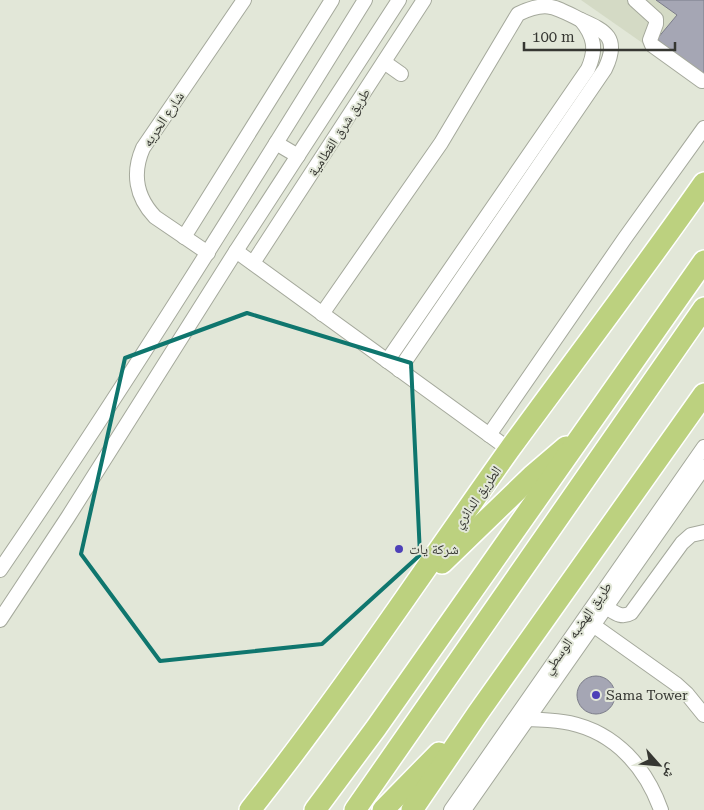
<svg xmlns="http://www.w3.org/2000/svg" width="704" height="810" font-family="'Roboto Serif','Noto Naskh Arabic',serif">
  <style>
    .built { fill: #d4dac5 }
    .building { fill: #a5a6b4; stroke: #7b7c89 }
    .lines { fill: none; stroke-linecap: round; stroke-linejoin: round }
    .minor-casing { stroke: #a5a99c; stroke-width: 16 }
    .highway-casing { stroke: #fff; stroke-width: 24 }
    .minor { stroke: #fff; stroke-width: 14 }
    .highway { stroke: #bcd17f; stroke-width: 21 }
    .marked { fill: none; stroke: #0f766e; stroke-width: 4; stroke-linejoin: round }
    .poi-dot { fill: #4e41b8; stroke: #e2e7d8; stroke-width: 2 }
    .labels { text-anchor: middle; dominant-baseline: central; stroke-width: 4; stroke-linejoin: round; paint-order: stroke }
    .street-label { font-size: 14px; fill: #363732; stroke: #e2e7d8 }
    .poi-label { font-size: 14px; fill: #363732; stroke: #e2e7d8; text-anchor: start }
  </style>
  <rect width="100%" height="100%" fill="#e2e7d8"/>
  <!-- built -->
  <path class="built" d="M 581,0 L 704,0 L 704,86 Z"/>
  <!-- building -->
  <g class="building">
    <path d="M 656,0 L 704,0 L 704,78 L 657,39 L 677,15 Z"/>
    <circle cx="596" cy="695" r="19"/>
  </g>
  <g class="lines">
    <!-- minor casing -->
    <g class="minor-casing">
      <g id="minor">
        <path d="M 635,0 L 656,19 L 656,24 L 650,40 L 652,45 L 702,81"/>
        <path d="M 384,62 L 401,74"/>
        <path d="M 276,143 L 298,156"/>
        <path d="M 184,237 L 332,0"/>
        <path d="M 236,251 L 510,450"/>
        <path d="M 208,253 L 155,217 C 136,197 132,173 143,148 L 244,0"/>
        <path d="M 253,263 L 424,0"/>
        <path d="M 322,314 L 441,143 L 518,14 C 547,0 555,7 581,20 C 606,31 620,38 605,69 L 399,370"/>
        <path d="M 387,361 L 588,69 C 597,49 594,36 581,20"/>
        <path d="M 489,435 L 625,238 L 704,128"/>
        <path d="M 0,570 C 127,384 246,192 365,0"/>
        <path d="M 606,607 C 614,612 621,619 631,613 L 682,543 L 691,535 L 704,532"/>
        <path d="M 0,620 L 68,517 L 236,251 L 399,0"/>
        <path d="M 593,625 L 676,684 L 687,694 L 704,715"/>
        <path d="M 528,719 C 542,720 556,720 570,723 C 616,733 646,768 661,810"/>
        <path d="M 451,810 L 704,447"/>
        <path d="M 464,810 L 704,467"/>
      </g>
    </g>
    <!-- highway casing -->
    <g class="highway-casing">
      <g id="highway">
        <path d="M 442,563 L 532,476 L 566,447"/>
        <path d="M 250,810 C 342,694 423,571 509,450 C 574,361 641,273 704,183"/>
        <path d="M 315,810 L 376,728 L 704,261"/>
        <path d="M 355,810 L 704,308"/>
        <path d="M 383,810 L 439,753"/>
        <path d="M 412,810 L 478,713 L 704,394"/>
      </g>
    </g>
    <!-- minor -->
    <use href="#minor" class="minor"/>
    <!-- highway -->
    <use href="#highway" class="highway"/>
  </g>
  <!-- marked area -->
  <path class="marked" d="M 247,313 L 411,363 L 420,555 L 322,644 L 160,661 L 81,554 L 125,358 Z"/>
  <!-- markers -->
  <g class="poi-dot">
    <circle cx="399" cy="549" r="5"/>
    <circle cx="596" cy="695" r="5"/>
  </g>
  <g class="labels">
    <!-- street labels -->
    <g class="street-label">
      <text transform="translate(163 119) rotate(-56)">شارع الحريه</text>
      <text transform="translate(339 132) rotate(-57)">طريق شرق القطامية</text>
      <text transform="translate(477 497) rotate(-55)">الطريق الدائري</text>
      <text transform="translate(577 628) rotate(-55)">طريق الهضبه الوسطي</text>
    </g>
    <!-- poi labels -->
    <g class="poi-label">
      <text x="409" y="549">شركة يات</text>
      <text x="606" y="695">Sama Tower</text>
    </g>
  </g>
  <!-- north arrow -->
  <g transform="translate(659 765) rotate(117)" stroke="#e2e7d8" stroke-width="4" paint-order="stroke">
  <path d="M0-4L9 19L0 12L-9 19Z" fill="#363732"/>
  <text y="-8" font-size="14" font-weight="bold" text-anchor="middle" fill="#363732">ش</text>
  </g>
  <!-- scale -->
  <path d="M524 42v8h151v-8" fill="none" stroke="#363732" stroke-width="2.5"/>
  <text x="532" y="42" font-size="15" fill="#363732" stroke="#e2e7d8" stroke-width="4" paint-order="stroke">100 m</text>
</svg>
